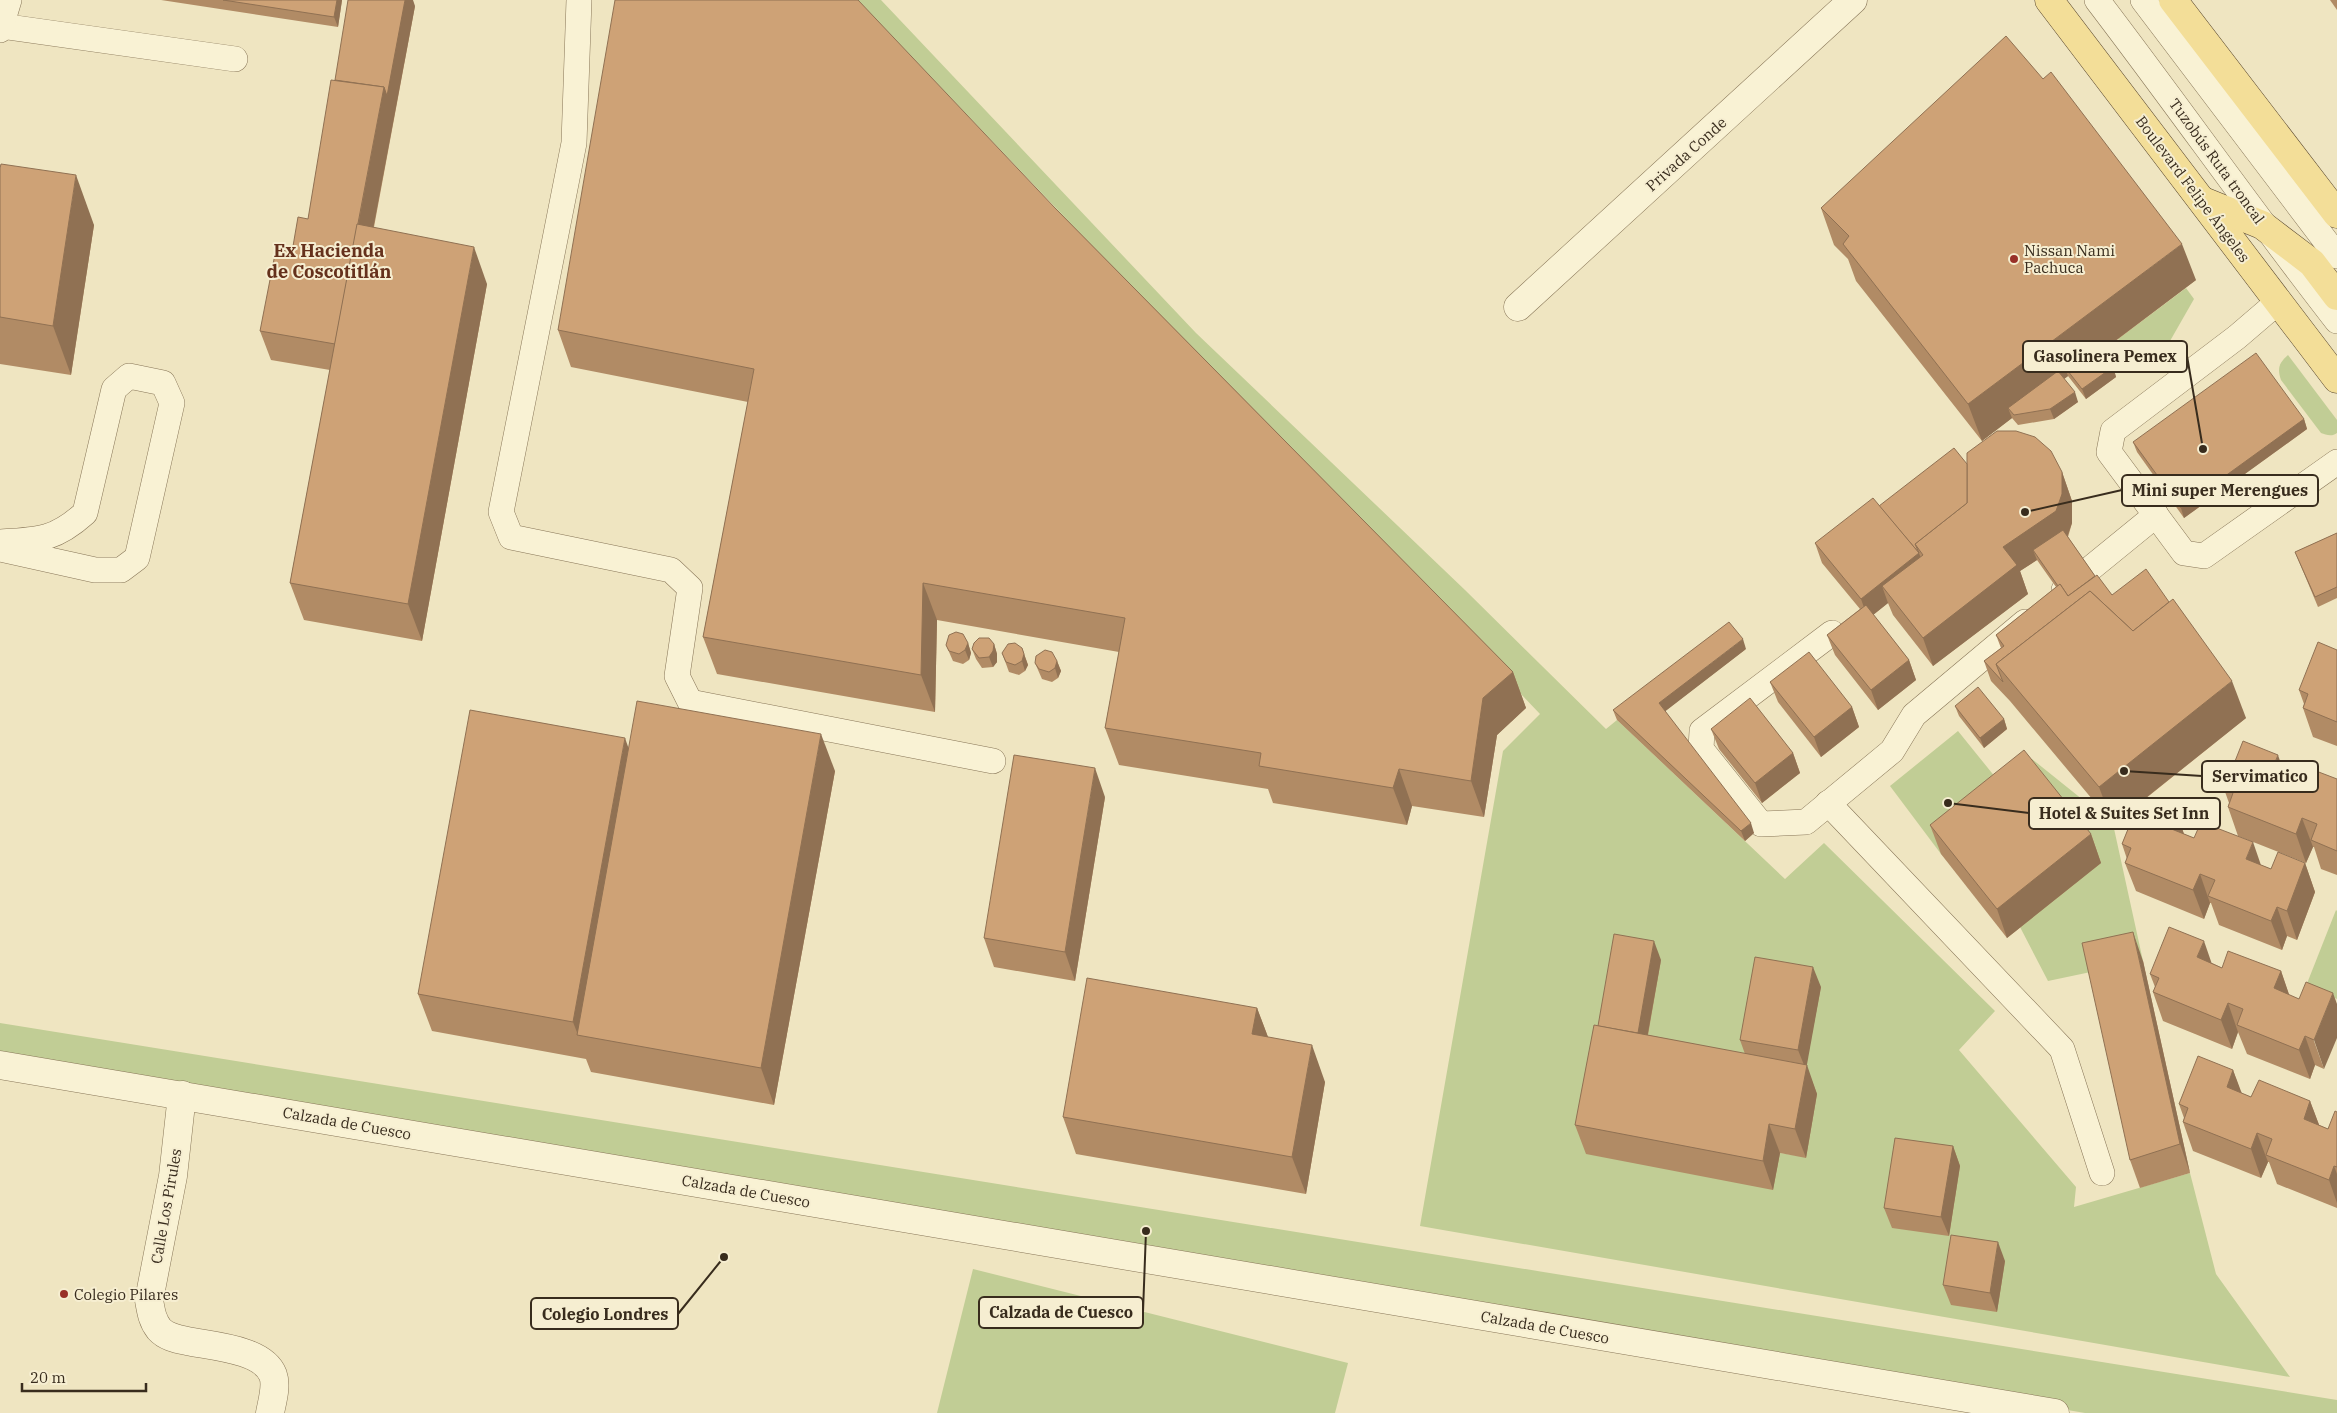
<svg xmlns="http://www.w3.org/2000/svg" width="2337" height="1413" font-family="'IBM Plex Serif',serif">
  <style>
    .green { fill: #c1cd95; fill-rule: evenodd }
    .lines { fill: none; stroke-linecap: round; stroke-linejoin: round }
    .lane-casing { stroke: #887658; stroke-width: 26 }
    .street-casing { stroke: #887658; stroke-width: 29 }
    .primary-casing { stroke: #56442d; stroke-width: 29 }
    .lane { stroke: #f9f2d4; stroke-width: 25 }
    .street { stroke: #f9f2d4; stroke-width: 28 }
    .primary { stroke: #f3de98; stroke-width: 28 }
    .wall { fill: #b18b65 }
    .shaded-wall { fill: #907153 }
    .building { fill: #cea276; stroke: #907153 }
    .poi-dot { fill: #983027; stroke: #f6eed1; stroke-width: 2 }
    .labels { text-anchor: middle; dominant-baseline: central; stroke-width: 4; stroke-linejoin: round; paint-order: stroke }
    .street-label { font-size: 15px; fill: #382c1d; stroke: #f6eed1 }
    .poi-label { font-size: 15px; fill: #382c1d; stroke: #f6eed1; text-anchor: start }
    .quarter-label { font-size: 18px; font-weight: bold; fill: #65311c; stroke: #f6eed1 }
    .leader { fill: none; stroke: #382c1d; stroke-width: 2 }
    .callout-dot { fill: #382c1d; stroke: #f6eed1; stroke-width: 2 }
    .callout { fill: #f6eed1; stroke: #382c1d; stroke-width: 2 }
    .callout-label { font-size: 16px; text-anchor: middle; font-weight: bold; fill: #382c1d }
  </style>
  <rect width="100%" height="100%" fill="#efe5c1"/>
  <!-- green -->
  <g class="green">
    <path d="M 857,0 L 881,0 L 1196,333 L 1465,590 L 1606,729 L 1617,720 L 1785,879 L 1824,843 L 1995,1011 L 1959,1050 L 2076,1187 L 2074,1207 L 2190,1173 L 2216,1274 L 2290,1377 L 1420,1226 L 1503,751 L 1540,714 ZM 1605,1054 L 1806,1157 L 1780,1153 Z"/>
    <path d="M 2186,288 L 2194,299 L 2170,341 L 2138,368 L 2118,339 Z"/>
    <path d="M 2288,355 L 2337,420 L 2337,433 C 2332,437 2326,435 2321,433 L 2281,380 C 2277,368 2279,363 2288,355 Z"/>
    <path d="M 1958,731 L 2000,783 L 2032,759 L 2113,824 L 2143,961 L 2048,981 L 2020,927 L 1941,854 L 1890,786 Z"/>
    <path d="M 2336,910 L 2337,911 L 2337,999 L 2306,986 Z"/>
    <path d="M 0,1023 L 2337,1400 L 2337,1413 L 2085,1413 L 0,1062 Z"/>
    <path d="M 973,1269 L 1348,1363 L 1335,1413 L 937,1413 Z"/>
  </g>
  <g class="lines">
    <!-- lane casing -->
    <g class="lane-casing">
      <g id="lane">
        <path d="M 579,0 L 574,143 L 501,512 L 511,537 L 671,570 L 690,588 L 677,676 L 690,702 L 993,761"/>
        <path d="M 2097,0 C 2178,106 2255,216 2337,321"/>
        <path d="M 2143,0 L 2337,256"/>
        <path d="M 1,26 L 235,59"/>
        <path d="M 0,30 L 9,0"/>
        <path d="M 2279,301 L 2237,337 L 2113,431 L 2109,452 L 2184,553 L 2204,556 L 2337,462"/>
        <path d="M 0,542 C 39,540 55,540 85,513 L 114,389 L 129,376 L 163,383 L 172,403 L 137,558 L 121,570 L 95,570 L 0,549"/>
        <path d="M 2064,590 L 2156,515"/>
        <path d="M 1832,633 L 1702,731 L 1701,749 L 1761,824 L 1806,822 L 1892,751 L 1914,715 L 2025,622"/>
        <path d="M 1828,803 L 2062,1049 L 2102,1173"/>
      </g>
    </g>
    <!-- street casing -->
    <g class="street-casing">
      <g id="street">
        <path d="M 1518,307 L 1853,0"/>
        <path d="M 0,1065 L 2055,1413"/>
        <path d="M 182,1095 L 173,1176 L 149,1300 C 151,1311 152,1320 159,1329 C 166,1337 177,1339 187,1341 C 211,1346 263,1349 273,1375 C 277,1386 272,1402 270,1413"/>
      </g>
    </g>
    <!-- primary casing -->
    <g class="primary-casing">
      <g id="primary">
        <path d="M 2049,0 L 2337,379"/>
        <path d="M 2173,0 L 2337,214"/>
        <path d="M 2203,201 L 2262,225 L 2312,263 L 2337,296"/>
      </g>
    </g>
    <!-- lane -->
    <use href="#lane" class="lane"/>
    <!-- street -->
    <use href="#street" class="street"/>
    <!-- primary -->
    <use href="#primary" class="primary"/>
  </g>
  <!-- wall -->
  <g class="wall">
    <path d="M 161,0 L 342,0 L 338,27 Z"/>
    <path d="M 2330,0 L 2337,0 L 2337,10 Z"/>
    <path d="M 415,6 L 374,227 L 487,284 L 422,641 L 304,620 L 290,583 L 330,370 L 271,360 L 260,331 L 292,252 L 308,219 L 335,80 Z"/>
    <path d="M 0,168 L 94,225 L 71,375 L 0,364 Z"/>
    <path d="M 1055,208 L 1513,672 L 1526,708 L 1497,735 L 1484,817 L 1412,806 L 1407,825 L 1273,803 L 1268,789 L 1119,765 L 1105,728 L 1119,652 L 937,620 L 935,712 L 717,674 L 703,637 L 748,402 L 571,367 L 558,330 Z"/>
    <path d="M 1821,208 L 2196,280 L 2101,352 L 2113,367 L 2116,377 L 2086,399 L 2068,376 L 2064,379 L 2078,402 L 2054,419 L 2018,425 L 2012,418 L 1982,441 L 1856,281 L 1848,259 L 1834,245 Z"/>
    <path d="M 2304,419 L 2307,429 L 2184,518 L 2137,452 L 2133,442 Z"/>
    <path d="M 1967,464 L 2062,472 L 2072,501 L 2072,523 L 2068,537 L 2095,576 L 2112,595 L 2246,718 L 2145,799 L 2176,811 L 2184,834 L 2271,869 L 2305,863 L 2315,892 L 2297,940 L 2287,936 L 2282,950 L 2219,925 L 2211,903 L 2210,903 L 2204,919 L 2136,891 L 2125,863 L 2127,859 L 2122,844 L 2138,804 L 2113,824 L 2010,701 L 1991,681 L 1984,661 L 2001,648 L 1996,635 L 2056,587 L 2037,560 L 2020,571 L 2028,594 L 1933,666 L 1893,615 L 1888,603 L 1873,615 L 1909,660 L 1916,680 L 1878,710 L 1835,655 L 1827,635 L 1860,609 L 1822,563 L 1815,543 L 1879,506 Z"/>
    <path d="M 2337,533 L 2337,598 L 2318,607 L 2295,552 Z"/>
    <path d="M 968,643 L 971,653 L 969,660 L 963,664 L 953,661 L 946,645 Z"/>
    <path d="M 994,644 L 997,654 L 997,662 L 993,667 L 982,668 L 976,659 L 972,649 Z"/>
    <path d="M 1022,648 L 1028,665 L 1025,671 L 1019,675 L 1009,672 L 1002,653 Z"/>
    <path d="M 1746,649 L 1665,711 L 1754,833 L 1745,841 L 1617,720 L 1613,710 Z"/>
    <path d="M 2337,650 L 2337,746 L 2313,737 L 2303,708 L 2304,704 L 2299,690 Z"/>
    <path d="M 1057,661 L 1061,671 L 1058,678 L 1052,682 L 1042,679 L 1035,663 Z"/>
    <path d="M 1770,682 L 1852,707 L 1859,727 L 1821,757 L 1778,702 Z"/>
    <path d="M 1955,706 L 2004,719 L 2007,729 L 1984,748 L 1959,716 Z"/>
    <path d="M 1711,729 L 1793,753 L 1800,773 L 1762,803 L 1719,749 Z"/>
    <path d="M 629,748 L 835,771 L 774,1105 L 591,1072 L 586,1059 L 432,1031 L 418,994 Z"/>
    <path d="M 2286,778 L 2297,783 L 2337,779 L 2337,875 L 2321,869 L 2314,847 L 2313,847 L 2306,863 L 2238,836 L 2228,807 L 2229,803 L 2224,789 Z"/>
    <path d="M 1105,797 L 1075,981 L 994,967 L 984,938 Z"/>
    <path d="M 1930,825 L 2091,834 L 2101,863 L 2007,938 L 1941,854 Z"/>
    <path d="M 1661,960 L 1648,1035 L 1745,1054 L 1740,1040 L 1821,987 L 1806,1065 L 1817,1094 L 1806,1158 L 1780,1153 L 1773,1190 L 1586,1154 L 1575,1125 Z"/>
    <path d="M 2143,961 L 2190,1173 L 2140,1188 L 2130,1160 Z"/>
    <path d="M 2212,963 L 2222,968 L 2281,971 L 2289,995 L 2299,999 L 2324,1069 L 2315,1065 L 2310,1079 L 2247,1054 L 2238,1032 L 2232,1049 L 2163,1021 L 2153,992 L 2155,987 L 2150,974 Z"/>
    <path d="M 1257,1008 L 1268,1037 L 1325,1082 L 1306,1194 L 1076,1154 L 1063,1117 Z"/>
    <path d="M 2233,1070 L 2241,1093 L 2251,1097 L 2310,1101 L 2319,1125 L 2328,1129 L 2337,1112 L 2337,1208 L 2277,1184 L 2269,1162 L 2268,1162 L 2261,1178 L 2193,1151 L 2183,1122 L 2184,1118 L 2179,1104 Z"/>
    <path d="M 1953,1146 L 1960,1166 L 1949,1236 L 1892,1228 L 1884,1208 Z"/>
    <path d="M 2005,1261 L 1997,1312 L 1951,1305 L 1943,1285 Z"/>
  </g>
  <!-- shaded-wall -->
  <g class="shaded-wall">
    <path d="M 337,0 L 342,0 L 338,27 L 334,17 Z"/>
    <path d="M 405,0 L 413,0 L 415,6 L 346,373 L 336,344 L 384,87 Z"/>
    <path d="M 76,175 L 94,225 L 71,375 L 53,326 Z"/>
    <path d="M 2182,244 L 2196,280 L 2071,374 L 2064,366 L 2068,376 L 2017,415 L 2008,408 L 2012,418 L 1982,441 L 1968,404 Z"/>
    <path d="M 474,247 L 487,284 L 422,641 L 408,604 Z"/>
    <path d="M 2113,367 L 2116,377 L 2086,399 L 2082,389 Z"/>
    <path d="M 2075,392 L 2078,402 L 2054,419 L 2050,409 Z"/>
    <path d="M 2304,419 L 2307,429 L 2184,518 L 2181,508 Z"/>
    <path d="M 2062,472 L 2072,501 L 2072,523 L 2066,540 L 2033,550 L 2037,560 L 2020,571 L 2028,594 L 1933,666 L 1923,638 Z"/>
    <path d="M 1919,553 L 1926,573 L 1882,586 L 1888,603 L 1868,619 L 1861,599 Z"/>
    <path d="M 923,583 L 937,620 L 935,712 L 921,675 Z"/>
    <path d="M 1743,639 L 1746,649 L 1663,713 L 1659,703 Z"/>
    <path d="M 968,643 L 971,653 L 969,660 L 965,650 Z"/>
    <path d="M 994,644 L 997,654 L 997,662 L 993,667 L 989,657 Z"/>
    <path d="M 1024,654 L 1028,665 L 1025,671 L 1022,661 Z"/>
    <path d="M 1909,660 L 1916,680 L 1878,710 L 1871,690 Z"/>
    <path d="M 1057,661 L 1061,671 L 1058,678 L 1055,668 Z"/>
    <path d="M 1513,672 L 1526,708 L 1497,735 L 1484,817 L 1471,781 L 1483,698 Z"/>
    <path d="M 2232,681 L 2246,718 L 2113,824 L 2099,787 Z"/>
    <path d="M 1852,707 L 1859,727 L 1821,757 L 1814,737 Z"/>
    <path d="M 2004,719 L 2007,729 L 1984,748 L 1980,738 Z"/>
    <path d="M 821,734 L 835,771 L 774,1105 L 761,1068 Z"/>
    <path d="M 625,738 L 638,775 L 578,1035 L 573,1022 Z"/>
    <path d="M 1793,753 L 1800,773 L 1762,803 L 1755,783 Z"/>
    <path d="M 2278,755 L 2288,784 L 2271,772 Z"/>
    <path d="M 1095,768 L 1105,797 L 1075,981 L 1065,952 Z"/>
    <path d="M 1399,769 L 1412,806 L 1407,825 L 1393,788 Z"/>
    <path d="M 2176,811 L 2186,840 L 2169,828 Z"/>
    <path d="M 2302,818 L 2313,847 L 2306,863 L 2296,834 Z"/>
    <path d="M 1751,823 L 1754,833 L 1745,841 L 1741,831 Z"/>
    <path d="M 2091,834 L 2101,863 L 2007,938 L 1997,909 Z"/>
    <path d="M 2253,842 L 2263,871 L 2246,859 Z"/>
    <path d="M 2305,863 L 2315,892 L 2297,940 L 2287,911 Z"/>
    <path d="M 2200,874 L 2210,903 L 2204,919 L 2193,890 Z"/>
    <path d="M 2277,907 L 2287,936 L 2282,950 L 2271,921 Z"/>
    <path d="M 2133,932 L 2143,961 L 2190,1173 L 2180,1144 Z"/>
    <path d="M 1654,941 L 1661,960 L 1644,1055 L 1637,1036 Z"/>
    <path d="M 2204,941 L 2214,970 L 2197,957 Z"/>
    <path d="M 1813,967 L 1821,987 L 1806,1070 L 1798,1050 Z"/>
    <path d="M 2281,971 L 2291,1000 L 2274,988 Z"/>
    <path d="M 2333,993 L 2337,1004 L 2337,1038 L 2324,1069 L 2314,1040 Z"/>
    <path d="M 2228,1003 L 2238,1032 L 2232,1049 L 2221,1020 Z"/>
    <path d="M 1257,1008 L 1271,1045 L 1252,1034 Z"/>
    <path d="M 2305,1036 L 2315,1065 L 2310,1079 L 2299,1050 Z"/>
    <path d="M 1312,1045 L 1325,1082 L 1306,1194 L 1292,1157 Z"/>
    <path d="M 1807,1065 L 1817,1094 L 1806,1158 L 1795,1129 Z"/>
    <path d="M 2233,1070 L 2244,1099 L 2227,1087 Z"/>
    <path d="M 2310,1101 L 2321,1130 L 2304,1119 Z"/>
    <path d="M 1769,1124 L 1780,1153 L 1773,1190 L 1763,1161 Z"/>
    <path d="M 2257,1133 L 2268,1162 L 2261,1178 L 2251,1149 Z"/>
    <path d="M 1953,1146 L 1960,1166 L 1949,1236 L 1941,1217 Z"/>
    <path d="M 2334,1166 L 2337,1174 L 2337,1203 L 2329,1180 Z"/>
    <path d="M 1998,1242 L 2005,1261 L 1997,1312 L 1990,1293 Z"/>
  </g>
  <!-- building -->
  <g class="building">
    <path d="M 223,0 L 337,0 L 334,17 Z"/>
    <path d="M 348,0 L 405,0 L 387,96 L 384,87 L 335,80 Z"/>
    <path d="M 615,0 L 858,0 L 1055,208 L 1513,672 L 1483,698 L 1471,781 L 1399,769 L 1393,788 L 1259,766 L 1261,753 L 1105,728 L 1125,618 L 923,583 L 921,675 L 703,637 L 754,369 L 558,330 Z"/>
    <path d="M 2006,36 L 2043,79 L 2051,72 L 2182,244 L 1968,404 L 1843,244 L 1849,236 L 1821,208 Z"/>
    <path d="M 331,80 L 384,87 L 335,344 L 260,331 L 276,249 L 292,252 L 298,217 L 308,219 Z"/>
    <path d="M 1,164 L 76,175 L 53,326 L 0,317 L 0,168 Z"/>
    <path d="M 357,224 L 474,247 L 408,604 L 290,583 Z"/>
    <path d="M 2095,343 L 2113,367 L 2082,389 L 2064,366 Z"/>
    <path d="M 2256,353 L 2304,419 L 2181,508 L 2133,442 Z"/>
    <path d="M 2058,371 L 2075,392 L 2050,409 L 2014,415 L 2008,408 Z"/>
    <path d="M 1997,431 L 2016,431 L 2035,437 L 2051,451 L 2062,472 L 2062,494 L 2056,511 L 2003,547 L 2017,565 L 1923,638 L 1882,586 L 1923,555 L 1915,544 L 1967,503 L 1967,453 Z"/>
    <path d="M 1954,448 L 1967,464 L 1967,503 L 1915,544 L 1919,553 L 1879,506 Z"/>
    <path d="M 1873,498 L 1919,553 L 1861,599 L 1815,543 Z"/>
    <path d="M 2063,530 L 2095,576 L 2068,596 L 2060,584 L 2058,586 L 2033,550 Z"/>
    <path d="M 2337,533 L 2337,587 L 2315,597 L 2295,552 Z"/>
    <path d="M 2146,569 L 2169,602 L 2133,631 L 2090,591 L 1996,664 L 2003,682 L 1984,661 L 2004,646 L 1996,635 L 2060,584 L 2068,596 L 2097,575 L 2112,595 Z"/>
    <path d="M 2090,591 L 2133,631 L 2173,599 L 2232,681 L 2099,787 L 1996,664 Z"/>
    <path d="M 1866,605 L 1909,660 L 1871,690 L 1827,635 Z"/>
    <path d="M 1729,622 L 1743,639 L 1659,703 L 1751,823 L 1741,831 L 1613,710 Z"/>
    <path d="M 956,632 L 963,634 L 968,643 L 965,650 L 959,654 L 949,651 L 946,645 L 949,635 Z"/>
    <path d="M 979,638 L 989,638 L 994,644 L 993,651 L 989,657 L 979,658 L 972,649 L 974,643 Z"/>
    <path d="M 2318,642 L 2337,650 L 2337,722 L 2303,708 L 2308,694 L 2299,690 Z"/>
    <path d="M 1015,643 L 1022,648 L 1024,654 L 1022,661 L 1015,665 L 1006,662 L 1002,653 L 1008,644 Z"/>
    <path d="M 1045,650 L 1052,652 L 1057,661 L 1055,668 L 1049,672 L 1039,669 L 1035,663 L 1036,656 Z"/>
    <path d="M 1809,652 L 1852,707 L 1814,737 L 1770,682 Z"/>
    <path d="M 1978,687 L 2004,719 L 1980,738 L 1955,706 Z"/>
    <path d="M 1750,698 L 1793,753 L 1755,783 L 1711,729 Z"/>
    <path d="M 637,701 L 821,734 L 761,1068 L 577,1035 Z"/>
    <path d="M 470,710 L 625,738 L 573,1022 L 418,994 Z"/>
    <path d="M 2243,741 L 2278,755 L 2271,772 L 2297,783 L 2303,766 L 2337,779 L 2337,851 L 2311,840 L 2317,824 L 2302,818 L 2296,834 L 2228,807 L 2233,793 L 2224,789 Z"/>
    <path d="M 2024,750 L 2091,834 L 1997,909 L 1930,825 Z"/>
    <path d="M 1014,755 L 1095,768 L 1065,952 L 984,938 Z"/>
    <path d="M 2141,797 L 2176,811 L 2169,828 L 2194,838 L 2201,822 L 2253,842 L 2246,859 L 2271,869 L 2278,852 L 2305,863 L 2287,911 L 2277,907 L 2271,921 L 2208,896 L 2215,880 L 2200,874 L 2193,890 L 2125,863 L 2131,848 L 2122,844 Z"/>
    <path d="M 2169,927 L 2204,941 L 2197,957 L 2222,968 L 2228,951 L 2281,971 L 2274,988 L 2299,999 L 2306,982 L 2333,993 L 2314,1040 L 2305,1036 L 2299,1050 L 2237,1025 L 2243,1009 L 2228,1003 L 2221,1020 L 2153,992 L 2159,978 L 2150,974 Z"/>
    <path d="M 2133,932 L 2180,1144 L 2130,1160 L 2082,943 Z"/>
    <path d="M 1614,934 L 1654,941 L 1638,1033 L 1598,1026 Z"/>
    <path d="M 1755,957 L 1813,967 L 1798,1050 L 1740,1040 Z"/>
    <path d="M 1087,978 L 1257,1008 L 1252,1034 L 1312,1045 L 1292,1157 L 1063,1117 Z"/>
    <path d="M 1594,1025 L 1807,1065 L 1795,1129 L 1769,1124 L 1763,1161 L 1575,1125 Z"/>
    <path d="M 2198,1056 L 2233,1070 L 2227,1087 L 2251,1097 L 2259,1080 L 2310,1101 L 2304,1119 L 2328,1129 L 2335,1111 L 2337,1112 L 2337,1167 L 2334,1166 L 2329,1180 L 2266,1155 L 2272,1139 L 2257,1133 L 2251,1149 L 2183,1122 L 2188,1108 L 2179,1104 Z"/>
    <path d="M 1895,1138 L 1953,1146 L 1941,1217 L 1884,1208 Z"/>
    <path d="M 1951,1235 L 1998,1242 L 1990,1293 L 1943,1285 Z"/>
  </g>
  <!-- markers -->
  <g class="poi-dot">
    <circle cx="2014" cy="259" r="5"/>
    <circle cx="64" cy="1294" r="5"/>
  </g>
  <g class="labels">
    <!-- street labels -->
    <g class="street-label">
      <text transform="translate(1686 154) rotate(-42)">Privada Conde</text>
      <text transform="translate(2217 161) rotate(54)">Tuzobús Ruta troncal</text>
      <text transform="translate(2193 189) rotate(53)">Boulevard Felipe Ángeles</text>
      <text transform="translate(347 1123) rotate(10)">Calzada de Cuesco</text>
      <text transform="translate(746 1191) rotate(10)">Calzada de Cuesco</text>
      <text transform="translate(166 1206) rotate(-80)">Calle Los Pirules</text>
      <text transform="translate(1545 1327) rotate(10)">Calzada de Cuesco</text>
    </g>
    <!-- poi labels -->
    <g class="poi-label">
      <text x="2024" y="250">Nissan Nami<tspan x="2024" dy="17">Pachuca</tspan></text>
      <text x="74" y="1294">Colegio Pilares</text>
    </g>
    <!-- quarter labels -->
    <g class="quarter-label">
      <text x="329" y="250">Ex Hacienda<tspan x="329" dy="21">de Coscotitlán</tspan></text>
    </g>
  </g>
  <!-- callouts -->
  <path class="leader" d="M2203 449L2187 356M2025 512L2122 490M2124 771L2202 776M1948 803L2029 813M1146 1231L1143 1312M724 1257L678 1314"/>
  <g class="callout-dot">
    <circle cx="2203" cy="449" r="5"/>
    <circle cx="2025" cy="512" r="5"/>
    <circle cx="2124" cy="771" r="5"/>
    <circle cx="1948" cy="803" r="5"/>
    <circle cx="1146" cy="1231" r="5"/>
    <circle cx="724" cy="1257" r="5"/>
  </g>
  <g class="callout">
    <rect x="2023" y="341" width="164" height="31" rx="5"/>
    <rect x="2122" y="475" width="196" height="31" rx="5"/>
    <rect x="2202" y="761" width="116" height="31" rx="5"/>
    <rect x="2029" y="798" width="191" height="31" rx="5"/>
    <rect x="979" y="1297" width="164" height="31" rx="5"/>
    <rect x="531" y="1298" width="147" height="31" rx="5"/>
  </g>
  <g class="callout-label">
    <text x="2105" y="362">Gasolinera Pemex</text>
    <text x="2220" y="496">Mini super Merengues</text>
    <text x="2260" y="782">Servimatico</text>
    <text x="2124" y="819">Hotel &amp; Suites Set Inn</text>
    <text x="1061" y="1318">Calzada de Cuesco</text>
    <text x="605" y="1320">Colegio Londres</text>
  </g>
  <!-- scale -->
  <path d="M22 1383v8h124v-8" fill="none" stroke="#382c1d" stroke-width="2.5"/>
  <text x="30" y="1383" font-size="15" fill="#382c1d" stroke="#f6eed1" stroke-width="4" paint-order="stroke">20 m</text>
</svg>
